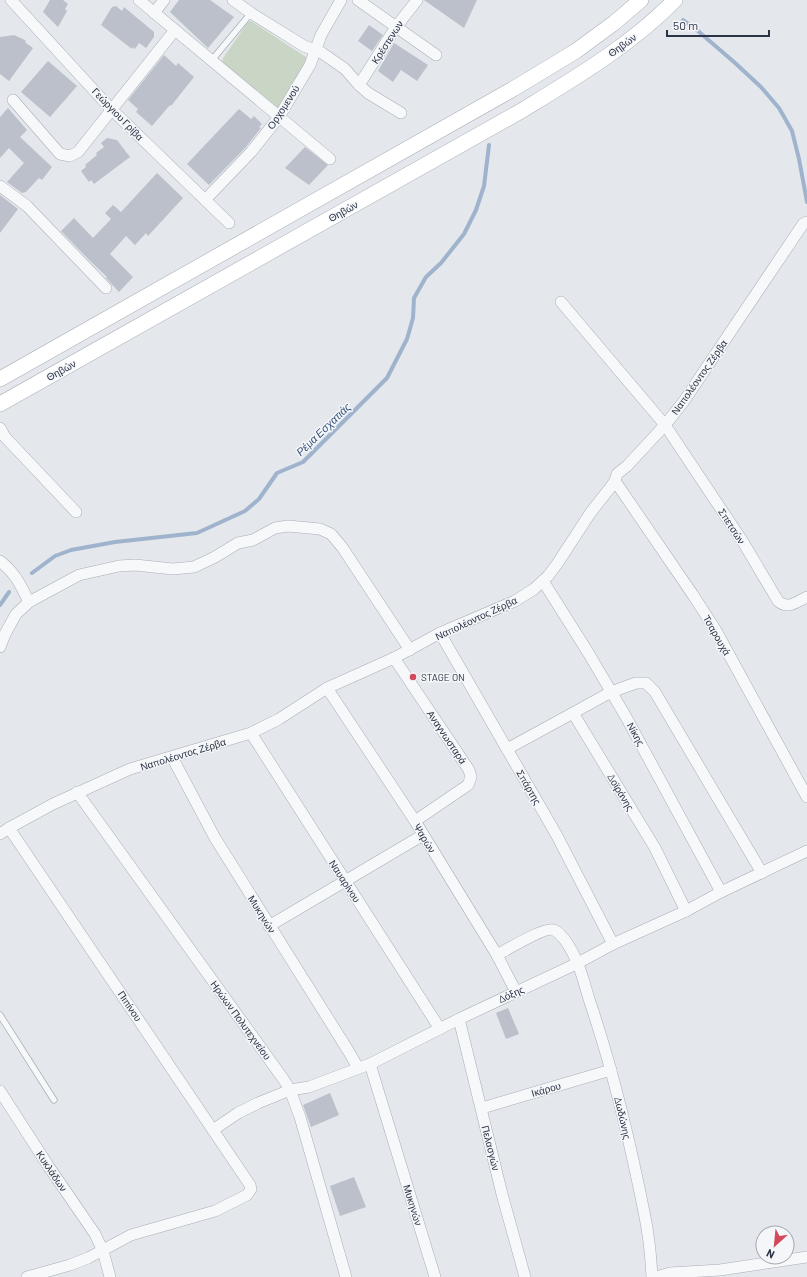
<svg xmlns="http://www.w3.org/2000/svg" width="807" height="1277" font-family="Barlow,sans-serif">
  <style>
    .green { fill: #c9d6c5 }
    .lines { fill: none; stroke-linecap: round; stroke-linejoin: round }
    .stream { stroke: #9fb4cc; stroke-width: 4 }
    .building { fill: #bbc0ca }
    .service-casing { stroke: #a9aeb7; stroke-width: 7 }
    .minor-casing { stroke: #a9aeb7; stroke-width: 12 }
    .secondary-casing { stroke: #a9aeb7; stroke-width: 16 }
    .service { stroke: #f7f8fa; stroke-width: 5.5 }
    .minor { stroke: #f7f8fa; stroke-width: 11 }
    .secondary { stroke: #fff; stroke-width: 15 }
    .poi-dot { fill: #d1495b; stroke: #f4f6f9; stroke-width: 1.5 }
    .labels { text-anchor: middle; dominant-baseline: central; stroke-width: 3; stroke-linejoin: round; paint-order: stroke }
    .street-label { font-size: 10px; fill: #2b3445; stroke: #f4f6f9 }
    .poi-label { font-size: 10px; fill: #2b3445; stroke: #f4f6f9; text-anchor: start }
    .water-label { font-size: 11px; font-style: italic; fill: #34527a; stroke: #f4f6f9 }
  </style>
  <rect width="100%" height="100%" fill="#e4e7ec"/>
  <!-- green -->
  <path class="green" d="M 251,21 L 306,57 L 306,63 L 280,108 L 275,108 L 222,64 L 223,58 L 248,22 Z"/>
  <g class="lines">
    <!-- stream -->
    <g class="stream">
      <path d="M 683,20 L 698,31 L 734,62 L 761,87 L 779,108 L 792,131 L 799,159 L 807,202"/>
      <path d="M 32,573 L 55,556 L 71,550 L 115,542 L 197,533 L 245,511 L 259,499 L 277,473 L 303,462 L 387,378 L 407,339 L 413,318 L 414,298 L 426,277 L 441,263 L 464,234 L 476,210 L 484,186 L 489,145"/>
      <path d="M 0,605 L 9,592"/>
    </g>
  </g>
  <!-- building -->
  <g class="building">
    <path d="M 50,0 L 63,0 L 68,4 L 65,9 L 67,11 L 58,27 L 43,12 Z"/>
    <path d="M 179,0 L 210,0 L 234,17 L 208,48 L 170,12 Z"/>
    <path d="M 424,0 L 477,0 L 464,28 Z"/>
    <path d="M 116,6 L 122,11 L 124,7 L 154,32 L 154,37 L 146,48 L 139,43 L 135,49 L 133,47 L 132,49 L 101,25 L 112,7 Z"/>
    <path d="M 369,25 L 383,35 L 372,51 L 358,41 Z"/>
    <path d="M 14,35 L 25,40 L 26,43 L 33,48 L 9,81 L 0,74 L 0,37 Z"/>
    <path d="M 394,43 L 428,65 L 417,81 L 401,70 L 393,82 L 378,71 Z"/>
    <path d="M 164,55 L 176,66 L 178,63 L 194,77 L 171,106 L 170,105 L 152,126 L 136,112 L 138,109 L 128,100 Z"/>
    <path d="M 48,61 L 77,86 L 50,117 L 21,92 Z"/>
    <path d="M 8,108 L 27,130 L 20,137 L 52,167 L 42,180 L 39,178 L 26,192 L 22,193 L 7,182 L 24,163 L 9,148 L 0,158 L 0,117 Z"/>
    <path d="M 239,109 L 251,119 L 254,116 L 262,124 L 259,127 L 261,128 L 246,147 L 209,185 L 187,164 Z"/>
    <path d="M 107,138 L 117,140 L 130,157 L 94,184 L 91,180 L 89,182 L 81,171 L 86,167 L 85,165 L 97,155 L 96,153 L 104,147 L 101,143 Z"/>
    <path d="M 305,147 L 328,165 L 309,185 L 285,168 Z"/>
    <path d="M 157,173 L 183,198 L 148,236 L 146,233 L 135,245 L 126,236 L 110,254 L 133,277 L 119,292 L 106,278 L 107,277 L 90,261 L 61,231 L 74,218 L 93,238 L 111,219 L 105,213 L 113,205 L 121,212 Z"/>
    <path d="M 0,195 L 18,209 L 0,233 Z"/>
    <path d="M 508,1008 L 519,1034 L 506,1039 L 496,1013 Z"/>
    <path d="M 330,1093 L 339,1115 L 311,1127 L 303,1105 Z"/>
    <path d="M 354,1177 L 366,1207 L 340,1216 L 330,1186 Z"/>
  </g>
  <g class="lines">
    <!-- service casing -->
    <g class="service-casing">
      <g id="service">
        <path d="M 212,60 L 251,13"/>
        <path d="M 0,1015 L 54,1100"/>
      </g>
    </g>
    <!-- minor casing -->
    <g class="minor-casing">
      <g id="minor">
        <path d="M 11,0 L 111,109 L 229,223"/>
        <path d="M 139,0 L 330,159"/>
        <path d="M 233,0 L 251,13 L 304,46 L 322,53 L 345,69 L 359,85 L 368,93 L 401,113"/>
        <path d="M 358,0 L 436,55"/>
        <path d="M 154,13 L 164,0"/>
        <path d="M 359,85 L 396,27 L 417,0"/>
        <path d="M 13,100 L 60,154 L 70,156 L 78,152 L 175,30"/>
        <path d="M 0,186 L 27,206 L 106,288"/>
        <path d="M 205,200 L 251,152 L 279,117 L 310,65 L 321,35 L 341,0"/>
        <path d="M 561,302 L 665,425 L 743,542 L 778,601 C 788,610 796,602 807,597"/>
        <path d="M 0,428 L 5,437 L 76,512"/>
        <path d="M 615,481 L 693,595 L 715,629 L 807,797"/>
        <path d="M 0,561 C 16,574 20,584 29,602"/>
        <path d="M 543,581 L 589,654 L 626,717 L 721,892"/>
        <path d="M 440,633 L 556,834 L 613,944"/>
        <path d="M 0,647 L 5,634 L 16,614 L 29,602 L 79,575 L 119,566 L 135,565 L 173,569 L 194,567 L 215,557 L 238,543 L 253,540 L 275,528 L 288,526 L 320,529 L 331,534 L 342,547 L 410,650"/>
        <path d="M 394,658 L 469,770 L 471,777 L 468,785 L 415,821"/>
        <path d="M 327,688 L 415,821 L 497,955 L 516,992"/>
        <path d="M 251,733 L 440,1029"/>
        <path d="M 507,749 L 573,713"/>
        <path d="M 172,757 L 215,838 L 349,1052 L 358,1068"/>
        <path d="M 77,792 L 284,1080 L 290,1090 L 300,1117 L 346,1277"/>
        <path d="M 9,828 L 250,1185 L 251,1189 L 247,1195 L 215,1211 L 131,1235 L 88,1258 L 70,1265 L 27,1277"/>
        <path d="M 0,834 L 9,828 L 53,804 L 130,769 L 251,733 L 279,719 L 327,688 L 394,658 L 440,633 L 515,601 L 534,589 L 548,576 L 557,564 L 591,512 L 610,488 L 615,481 L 617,474 L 627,466 L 665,425 L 684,401 L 803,224 L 807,222"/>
        <path d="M 686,911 L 655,848 L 573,713 L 611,692 L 636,683 L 646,683 L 655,692 L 762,873"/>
        <path d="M 269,926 L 423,835"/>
        <path d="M 497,955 C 506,950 546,926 554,930 C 564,935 573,952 577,962 C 583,975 586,991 591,1005 C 614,1074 631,1146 645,1217 C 649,1237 651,1257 652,1277"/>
        <path d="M 459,1019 L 502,1194 L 525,1277"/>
        <path d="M 370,1064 L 435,1277"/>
        <path d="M 0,1091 L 49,1167 L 95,1234 L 103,1251 L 110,1277"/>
        <path d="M 482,1108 L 611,1070"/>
        <path d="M 213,1130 L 238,1113 L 258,1103 L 290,1090 L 309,1087 L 370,1064 L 459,1019 L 578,963 L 613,944 L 686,911 L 721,892 L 807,851"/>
        <path d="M 656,1277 L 670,1273 L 720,1270 L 807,1257"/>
      </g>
    </g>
    <!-- secondary casing -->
    <g class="secondary-casing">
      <g id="secondary">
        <path d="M 0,379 L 513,89 L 576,51 L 614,23 L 641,0"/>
        <path d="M 0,404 L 521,111 C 575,78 631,45 675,0"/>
      </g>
    </g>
    <!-- service -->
    <use href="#service" class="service"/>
    <!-- minor -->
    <use href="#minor" class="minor"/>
    <!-- secondary -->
    <use href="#secondary" class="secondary"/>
  </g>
  <!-- markers -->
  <circle class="poi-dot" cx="413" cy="677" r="4"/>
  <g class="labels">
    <!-- street labels -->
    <g class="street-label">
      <text transform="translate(387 42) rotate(-57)">Κρέστενων</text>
      <text transform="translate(622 45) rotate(-36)">Θηβών</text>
      <text transform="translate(283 107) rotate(-57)">Ορχομενού</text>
      <text transform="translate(118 114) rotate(46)">Γεώργιου Γρίβα</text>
      <text transform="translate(343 211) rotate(-29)">Θηβών</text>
      <text transform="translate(61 370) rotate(-29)">Θηβών</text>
      <text transform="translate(699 377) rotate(-55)">Ναπολέοντος Ζέρβα</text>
      <text transform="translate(732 526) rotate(57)">Σπετσών</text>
      <text transform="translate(476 618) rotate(-25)">Ναπολέοντος Ζέρβα</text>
      <text transform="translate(717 635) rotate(60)">Τσαρουχά</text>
      <text transform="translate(636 734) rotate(61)">Νίκης</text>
      <text transform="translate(447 737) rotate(56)">Αναγνωσταρά</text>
      <text transform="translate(183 754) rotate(-17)">Ναπολέοντος Ζέρβα</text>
      <text transform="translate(529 787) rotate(60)">Σπάρτης</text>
      <text transform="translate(621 792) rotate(59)">Δοϊράνης</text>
      <text transform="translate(425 838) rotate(59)">Ψαρών</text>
      <text transform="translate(345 881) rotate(57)">Ναυαρίνου</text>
      <text transform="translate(262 914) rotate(58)">Μυκηνών</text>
      <text transform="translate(511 994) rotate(-25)">Δόξης</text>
      <text transform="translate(130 1006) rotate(56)">Πιπίνου</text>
      <text transform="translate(241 1020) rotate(54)">Ηρώων Πολυτεχνείου</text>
      <text transform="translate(546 1089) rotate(-16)">Ικάρου</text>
      <text transform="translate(623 1118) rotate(77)">Δωδώνης</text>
      <text transform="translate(491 1148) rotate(76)">Πελασγών</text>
      <text transform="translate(52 1171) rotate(56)">Κυκλάδων</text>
      <text transform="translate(413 1205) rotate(73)">Μυκηνών</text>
    </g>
    <!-- poi labels -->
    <g class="poi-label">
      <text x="421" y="677">STAGE ON</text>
    </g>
    <!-- water labels -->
    <g class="water-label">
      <text transform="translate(323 429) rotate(-44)">Ρέμα Εσχατιάς</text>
    </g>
  </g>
  <!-- north arrow -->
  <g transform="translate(775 1245) rotate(207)"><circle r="19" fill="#f4f6f9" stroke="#a4a8b1"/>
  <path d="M0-3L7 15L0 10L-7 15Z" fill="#d1495b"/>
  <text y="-6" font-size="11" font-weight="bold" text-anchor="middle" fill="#2b3445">N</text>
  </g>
  <!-- scale -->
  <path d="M667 30v6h102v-6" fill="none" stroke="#2b3445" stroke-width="2"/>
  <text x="673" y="30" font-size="12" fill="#2b3445" stroke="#f4f6f9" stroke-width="3" paint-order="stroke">50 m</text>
</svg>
